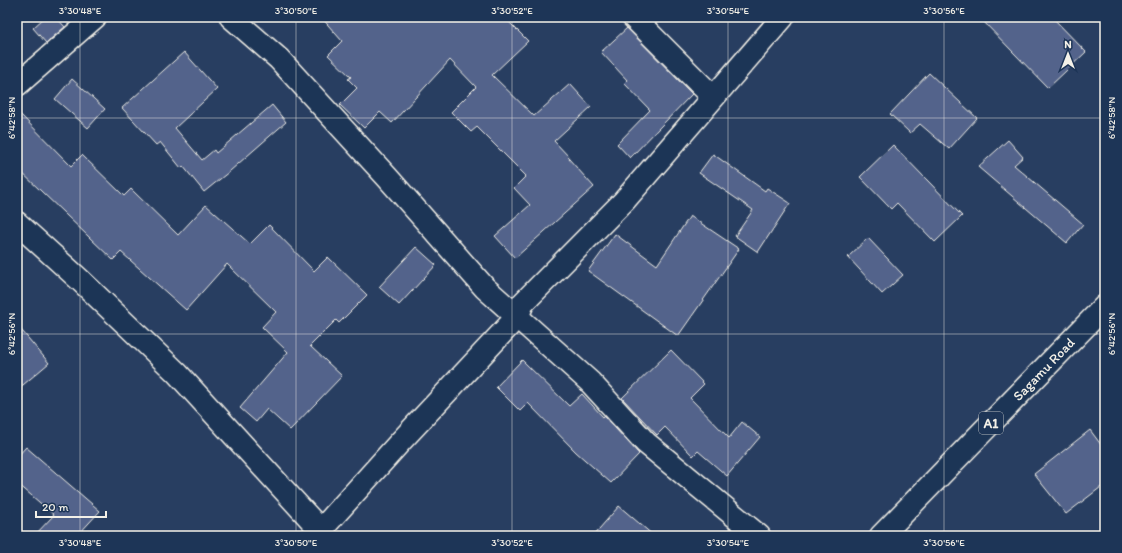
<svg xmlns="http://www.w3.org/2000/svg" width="1122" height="553" font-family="Itim,sans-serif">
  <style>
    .building { fill: #53648b; stroke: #f4f1e8 }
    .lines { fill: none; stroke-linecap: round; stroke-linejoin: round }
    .minor-casing { stroke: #f4f1e8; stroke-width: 25 }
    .highway-casing { stroke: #f4f1e8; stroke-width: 25 }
    .minor { stroke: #1d3557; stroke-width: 22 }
    .highway { stroke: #1d3557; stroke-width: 22 }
    .ticks { fill: none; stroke: #f4f1e8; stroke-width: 1; stroke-opacity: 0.45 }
    .labels { text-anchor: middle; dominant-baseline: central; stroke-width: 3.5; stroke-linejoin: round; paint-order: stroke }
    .shield { fill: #1d3557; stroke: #b4b9bc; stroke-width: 1 }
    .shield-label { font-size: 13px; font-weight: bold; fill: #f4f1e8 }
    .street-label { font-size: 14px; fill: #f4f1e8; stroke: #1d3557 }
    .neatline { fill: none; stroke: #f4f1e8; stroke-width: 1.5 }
    .ticks-label { font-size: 10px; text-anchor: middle; fill: #f4f1e8 }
  </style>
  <rect width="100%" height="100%" fill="#283e61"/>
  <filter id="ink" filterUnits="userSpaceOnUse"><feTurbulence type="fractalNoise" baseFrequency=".025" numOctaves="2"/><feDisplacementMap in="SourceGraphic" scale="8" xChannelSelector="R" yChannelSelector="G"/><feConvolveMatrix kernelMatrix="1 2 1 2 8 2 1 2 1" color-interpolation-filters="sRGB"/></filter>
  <g filter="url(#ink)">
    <!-- building -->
    <g class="building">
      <path d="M 45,17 L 56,17 L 65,27 L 46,43 L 33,28 Z"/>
      <path d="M 321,17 L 504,17 L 528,41 L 492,75 L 534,116 L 570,84 L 591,107 L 554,141 L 570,158 L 569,159 L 594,187 L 515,258 L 495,236 L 530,205 L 514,188 L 526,176 L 477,127 L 471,132 L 451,112 L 476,87 L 450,60 L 392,123 L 380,112 L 364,128 L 340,105 L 357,88 L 348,79 L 351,77 L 328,55 L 342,41 Z"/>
      <path d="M 979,17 L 1052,17 L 1086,52 L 1048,88 Z"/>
      <path d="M 627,28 L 692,94 L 630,158 L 617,144 L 650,110 L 624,83 L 627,80 L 601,52 Z"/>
      <path d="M 184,52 L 217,89 L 175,128 L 202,160 L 214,150 L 216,153 L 272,105 L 286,122 L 230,171 L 204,192 L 183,166 L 181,168 L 160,142 L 156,145 L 122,108 Z"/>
      <path d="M 929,73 L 977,118 L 949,149 L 920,124 L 910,133 L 890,114 Z"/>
      <path d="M 72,79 L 105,109 L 88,128 L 55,99 Z"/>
      <path d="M 17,111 L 71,166 L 82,155 L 124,196 L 131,189 L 178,235 L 206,205 L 250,244 L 269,225 L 314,271 L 328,257 L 367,295 L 339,323 L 336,320 L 310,346 L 342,376 L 290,430 L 267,409 L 256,422 L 240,408 L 288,352 L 262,327 L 276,312 L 227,264 L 186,310 L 121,252 L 113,260 L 17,168 Z"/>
      <path d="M 1008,140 L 1023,157 L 1014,165 L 1083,224 L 1067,243 L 978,167 Z"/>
      <path d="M 893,145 L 962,216 L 935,242 L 897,203 L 891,209 L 860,177 Z"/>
      <path d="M 713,154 L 765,191 L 767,188 L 790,203 L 758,252 L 735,236 L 753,210 L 699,173 Z"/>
      <path d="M 690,216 L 739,249 L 678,336 L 588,271 L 615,234 L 657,265 Z"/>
      <path d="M 868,238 L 903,275 L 882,294 L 848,257 Z"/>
      <path d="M 416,247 L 436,265 L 399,305 L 379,287 Z"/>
      <path d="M 17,325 L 49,363 L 17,390 Z"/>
      <path d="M 671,350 L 704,384 L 690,398 L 729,438 L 742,422 L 760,437 L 727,476 L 698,451 L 693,456 L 665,427 L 657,435 L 622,398 Z"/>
      <path d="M 522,360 L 569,406 L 582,394 L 603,417 L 604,416 L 639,454 L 611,483 L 576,452 L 528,403 L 520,411 L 496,387 Z"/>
      <path d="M 1090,430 L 1105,450 L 1105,484 L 1066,514 L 1034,474 Z"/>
      <path d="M 26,447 L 100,511 L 77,536 L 34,536 L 54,515 L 17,483 L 17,457 Z"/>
      <path d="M 619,506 L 654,536 L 593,536 Z"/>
    </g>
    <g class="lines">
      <!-- minor casing -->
      <g class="minor-casing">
        <g id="minor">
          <path d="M 231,17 L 279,59 L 387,177 L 485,288 L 590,382 L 646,443 L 759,536"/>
          <path d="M 633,17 L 713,97"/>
          <path d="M 17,85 L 95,17"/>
          <path d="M 17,223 L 80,280 L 177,373 L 326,536"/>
          <path d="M 321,530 L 401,441 L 517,317 L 523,303 L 624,201 L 783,17"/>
        </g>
      </g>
      <!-- highway casing -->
      <g class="highway-casing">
        <g id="highway">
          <path id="s1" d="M 881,536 L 1105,306"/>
        </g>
      </g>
      <!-- minor -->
      <use href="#minor" class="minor"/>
      <!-- highway -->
      <use href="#highway" class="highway"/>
    </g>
  </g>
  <!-- ticks -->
  <path class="ticks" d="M 80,17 L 80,536M 296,17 L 296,536M 512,17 L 512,536M 728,17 L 728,536M 944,17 L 944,536M 17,118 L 1105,118M 17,334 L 1105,334"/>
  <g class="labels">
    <!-- shield labels -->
    <rect class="shield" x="979" y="412" width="24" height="22" rx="3"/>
    <g class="shield-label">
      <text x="991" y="423">A1</text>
    </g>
    <!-- street labels -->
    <g class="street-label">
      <text stroke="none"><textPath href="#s1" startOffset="233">Sagamu Road</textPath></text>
    </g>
  </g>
  <!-- margin -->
  <rect width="1122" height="553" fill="none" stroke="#1d3557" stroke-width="44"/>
  <!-- north arrow -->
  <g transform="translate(1068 54)" stroke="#1d3557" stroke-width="3" paint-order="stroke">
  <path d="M0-3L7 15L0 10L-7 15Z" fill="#f4f1e8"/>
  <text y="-6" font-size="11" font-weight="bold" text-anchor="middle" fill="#f4f1e8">N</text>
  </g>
  <!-- scale -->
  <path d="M36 511v6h70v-6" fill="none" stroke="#f4f1e8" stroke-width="2"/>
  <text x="42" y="511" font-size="12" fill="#f4f1e8" stroke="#1d3557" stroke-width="3" paint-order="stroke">20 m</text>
  <rect x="22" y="22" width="1078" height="509" class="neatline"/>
  <g class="ticks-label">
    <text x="80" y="14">3°30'48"E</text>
    <text x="296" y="14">3°30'50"E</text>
    <text x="512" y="14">3°30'52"E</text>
    <text x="728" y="14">3°30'54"E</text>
    <text x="944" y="14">3°30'56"E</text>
    <text transform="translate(11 118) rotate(-90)" y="4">6°42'58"N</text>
    <text transform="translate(1111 118) rotate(-90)" y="4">6°42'58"N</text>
    <text transform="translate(11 334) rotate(-90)" y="4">6°42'56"N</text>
    <text transform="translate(1111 334) rotate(-90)" y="4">6°42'56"N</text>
    <text x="80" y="546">3°30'48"E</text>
    <text x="296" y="546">3°30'50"E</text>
    <text x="512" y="546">3°30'52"E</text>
    <text x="728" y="546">3°30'54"E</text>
    <text x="944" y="546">3°30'56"E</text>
  </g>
</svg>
